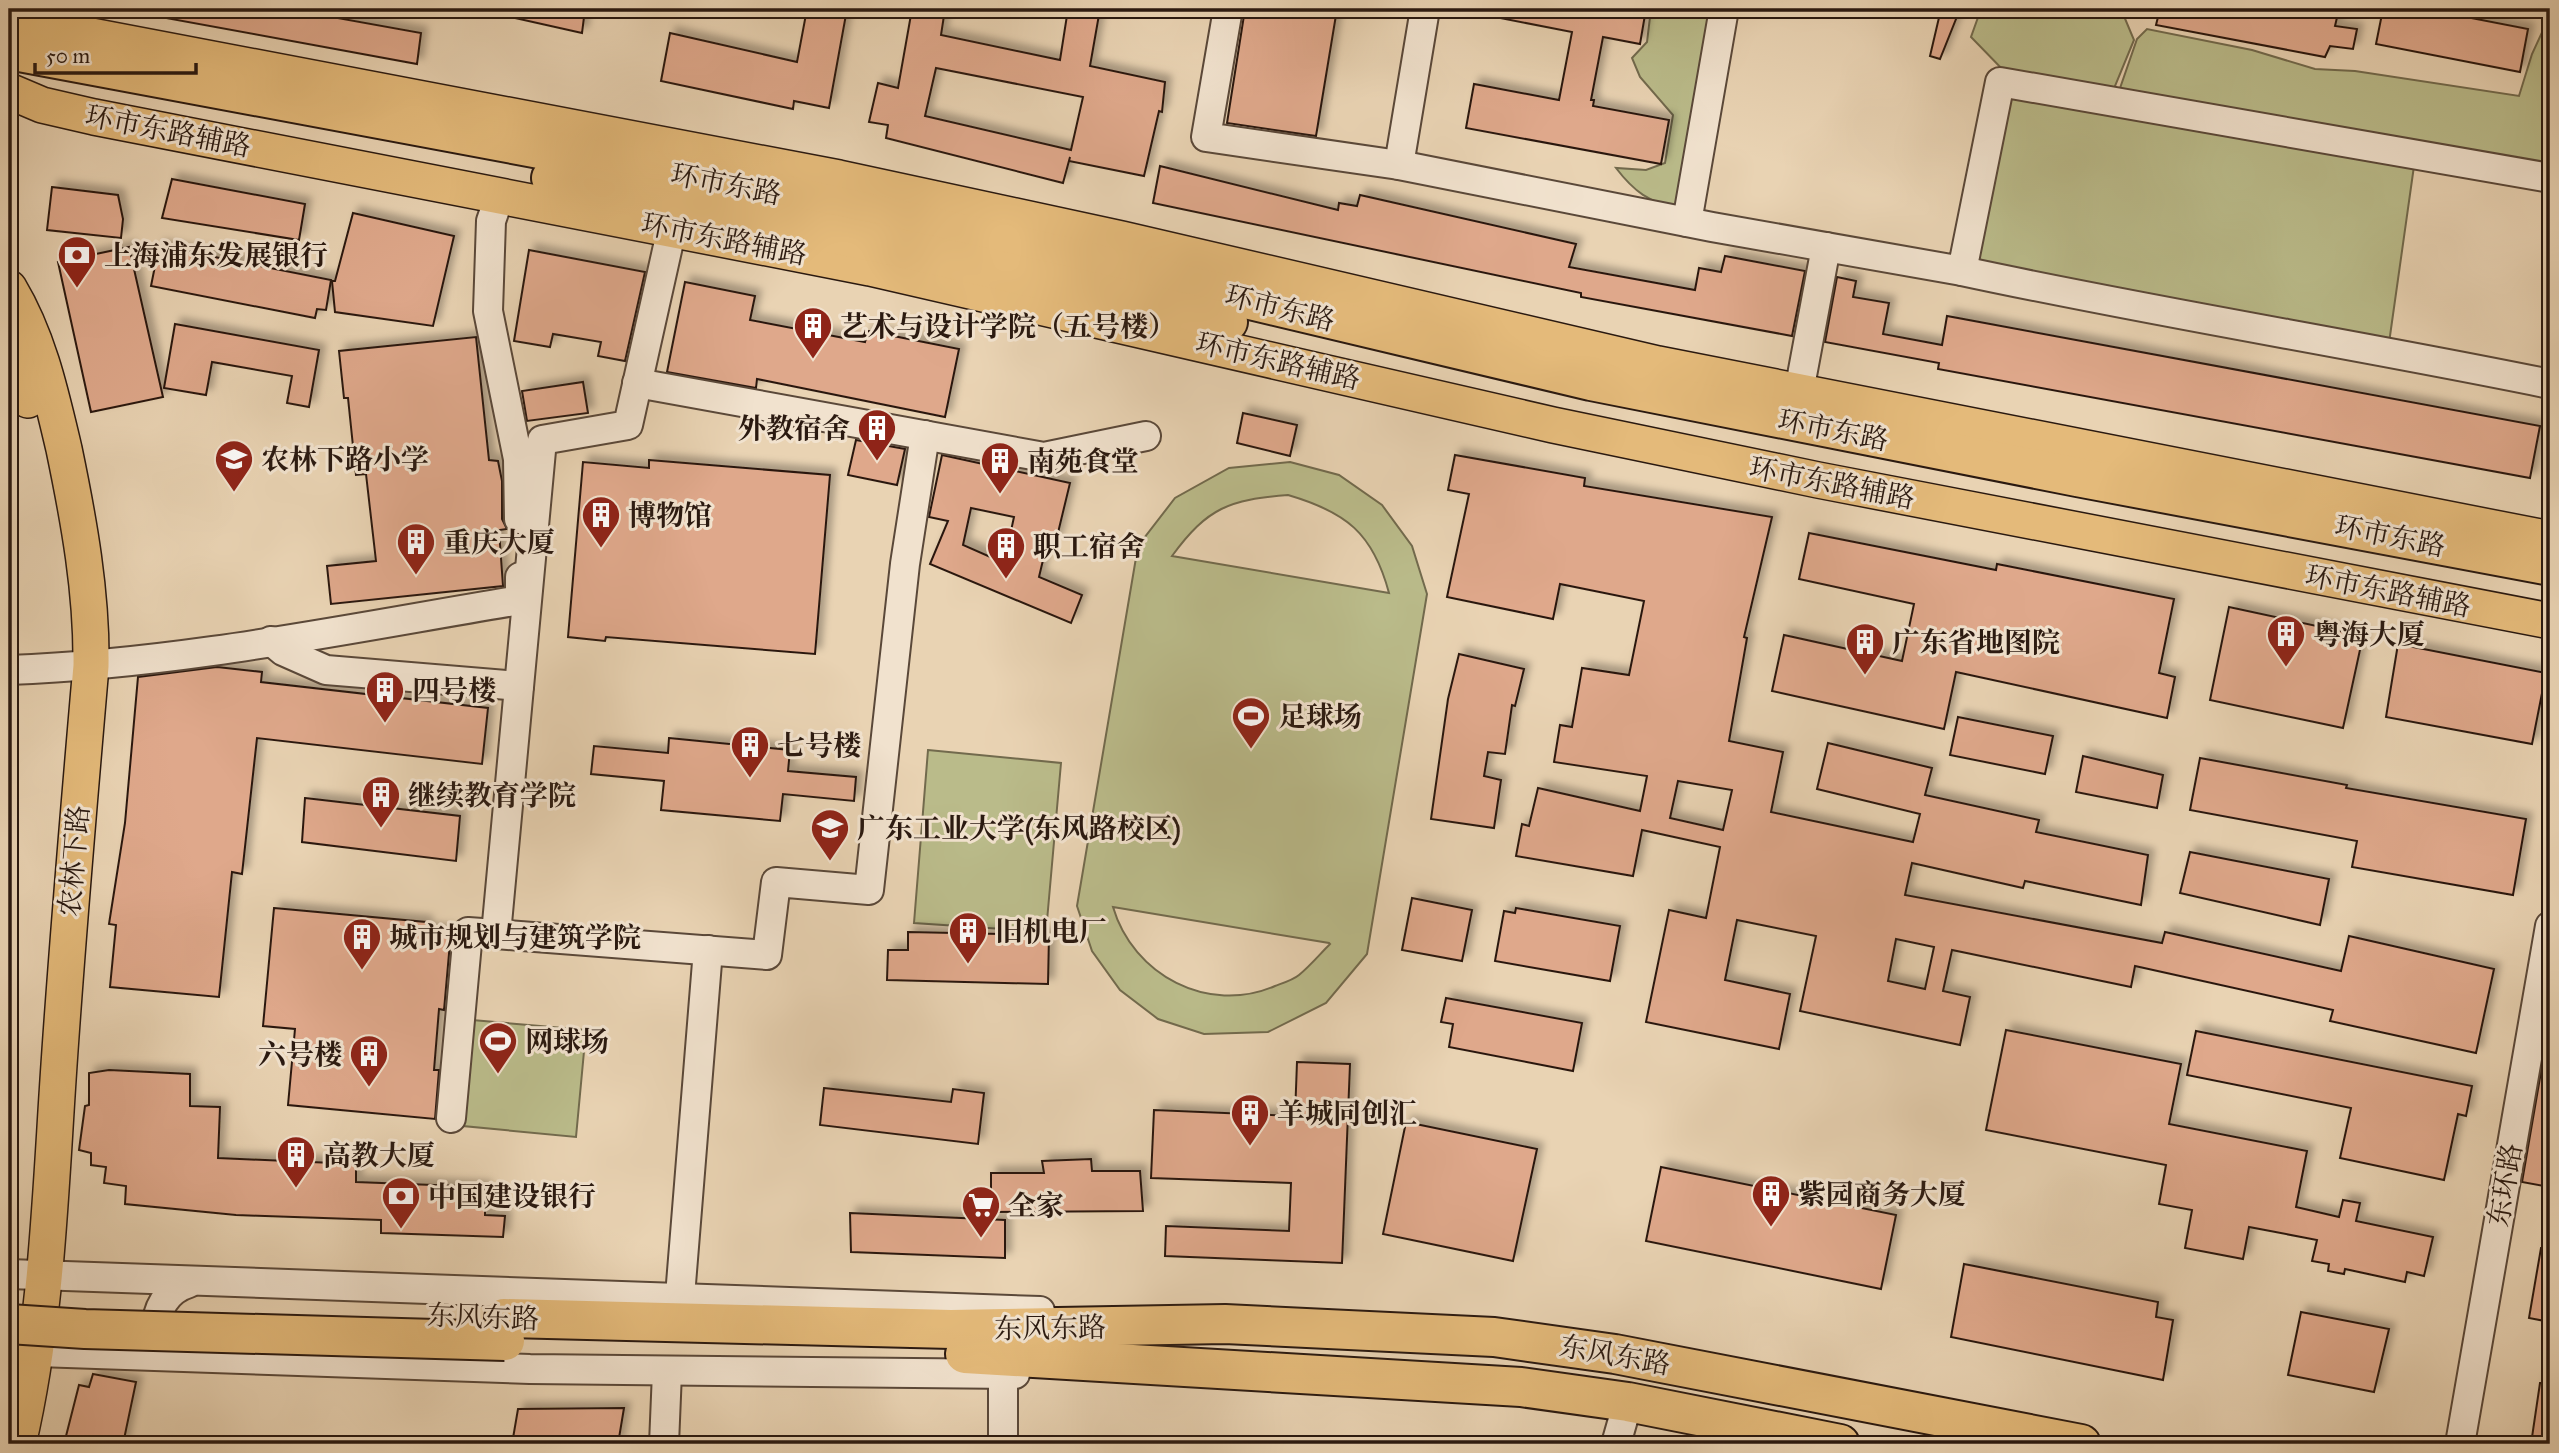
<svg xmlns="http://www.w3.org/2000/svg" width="2559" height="1453" font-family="'IM FELL Great Primer','Noto Serif SC',serif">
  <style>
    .green { fill: #babb8a; stroke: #726a4d; stroke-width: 2; fill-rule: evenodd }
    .building { fill: #dfa88b; stroke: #2a1910; stroke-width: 2; fill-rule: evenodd; filter: url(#shadow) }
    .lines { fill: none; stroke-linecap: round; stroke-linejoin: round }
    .minor-casing { stroke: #5a4839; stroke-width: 32 }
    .major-casing { stroke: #2a1910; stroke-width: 38 }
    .highway-casing { stroke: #2a1910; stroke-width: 42 }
    .minor { stroke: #f1e2ce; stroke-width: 28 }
    .major { stroke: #e4ba7a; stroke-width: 35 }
    .highway { stroke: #e4ba7a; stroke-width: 38 }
    .highway-bridge-casing { stroke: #2a1910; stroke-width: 42; stroke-linecap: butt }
    .highway-bridge { stroke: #e4ba7a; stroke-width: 38 }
    .labels { text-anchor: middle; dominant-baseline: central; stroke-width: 6; stroke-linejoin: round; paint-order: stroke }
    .street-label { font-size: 28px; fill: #2a1910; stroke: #f1e2ce }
    .poi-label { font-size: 28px; font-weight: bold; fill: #2a1910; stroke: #f1e2ce; text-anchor: start }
  </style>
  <defs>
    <filter id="shadow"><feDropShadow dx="6" dy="-6" stdDeviation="3.5" flood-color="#0004"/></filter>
  </defs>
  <rect width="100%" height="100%" fill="#e9d3b3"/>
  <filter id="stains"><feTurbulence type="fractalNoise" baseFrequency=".00286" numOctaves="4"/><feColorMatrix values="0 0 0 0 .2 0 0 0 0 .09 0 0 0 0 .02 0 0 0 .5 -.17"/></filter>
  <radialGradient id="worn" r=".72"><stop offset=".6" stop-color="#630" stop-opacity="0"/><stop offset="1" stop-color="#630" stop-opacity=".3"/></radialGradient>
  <!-- green -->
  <g class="green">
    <path d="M 1651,9 L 1715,9 L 1679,206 C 1651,206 1632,189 1616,168 L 1646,170 L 1665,163 L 1673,115 L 1640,77 L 1632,58 L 1647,42 Z"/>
    <path d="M 1981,9 L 2121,9 L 2134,40 L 2113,91 L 2007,74 L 1971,37 Z"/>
    <path d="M 2550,15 L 2550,175 L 2118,94 L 2137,39 L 2147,29 L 2252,50 L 2315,69 L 2355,71 L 2519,96 L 2532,54 Z"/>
    <path d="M 2007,91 L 2414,166 L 2389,343 L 1975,267 Z"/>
    <path d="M 1290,462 L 1339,475 L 1382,505 L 1412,546 L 1427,594 L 1367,954 L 1326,1003 L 1268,1032 L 1204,1034 L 1158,1019 L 1120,990 L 1092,951 L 1077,906 L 1138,546 L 1175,498 L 1229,468 ZM 1288,495 C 1346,512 1373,533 1389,593 L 1172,556 C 1208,507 1229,500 1288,495 ZM 1113,907 L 1329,943 L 1330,944 C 1320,954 1310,966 1299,975 C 1293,980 1283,983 1275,986 C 1208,1015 1133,975 1113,907 Z"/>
    <path d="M 928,750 L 1061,763 L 1046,932 L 914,923 Z"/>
    <path d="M 472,1020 L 586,1030 L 576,1137 L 463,1126 Z"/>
  </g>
  <!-- building -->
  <g class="building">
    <path d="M 156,9 L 304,9 L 304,12 L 421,33 L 417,64 L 155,16 Z"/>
    <path d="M 507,9 L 585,9 L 582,33 L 506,16 Z"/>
    <path d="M 807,9 L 847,9 L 829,108 L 794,101 L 793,109 L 661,81 L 670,33 L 797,62 Z"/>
    <path d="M 912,9 L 945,9 L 941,35 L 1060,60 L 1068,9 L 1100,9 L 1090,66 L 1165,82 L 1162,112 L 1159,111 L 1144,176 L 1069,161 L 1070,157 L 1063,183 L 886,138 L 888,125 L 869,122 L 878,83 L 898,88 ZM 936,68 L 1083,97 L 1071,150 L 925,116 Z"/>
    <path d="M 1245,9 L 1299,9 L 1336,15 L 1316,136 L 1227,123 Z"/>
    <path d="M 1496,9 L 1646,9 L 1640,44 L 1603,37 L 1591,100 L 1594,100 L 1593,106 L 1669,120 L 1661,164 L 1466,128 L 1474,84 L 1559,100 L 1572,32 L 1495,17 Z"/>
    <path d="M 1941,9 L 1960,9 L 1940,59 L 1930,56 Z"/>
    <path d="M 2160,9 L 2339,9 L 2335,26 L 2357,29 L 2353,49 L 2330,46 L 2325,57 L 2156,25 Z"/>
    <path d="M 2383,9 L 2425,9 L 2528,29 L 2520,72 L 2376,44 Z"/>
    <path d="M 1160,166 L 1338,210 L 1339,203 L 1357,206 L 1360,195 L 1576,244 L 1569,267 L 1695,290 L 1699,268 L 1721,272 L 1725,256 L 1805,271 L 1792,336 L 1581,297 L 1581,293 L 1153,203 Z"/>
    <path d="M 172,179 L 305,204 L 299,240 L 162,218 Z"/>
    <path d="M 52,187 L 118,195 L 123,219 L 121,238 L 47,230 Z"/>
    <path d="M 353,213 L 454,236 L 433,326 L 335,312 L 332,281 L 335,281 Z"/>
    <path d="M 159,246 L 331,280 L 326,310 L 317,309 L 315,318 L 151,286 Z"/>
    <path d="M 129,247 L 163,397 L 91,412 L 58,262 Z"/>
    <path d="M 529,250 L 645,272 L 625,361 L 598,356 L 601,342 L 553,334 L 550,347 L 514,341 Z"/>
    <path d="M 1837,277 L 1856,281 L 1853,297 L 1889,303 L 1883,334 L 1942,345 L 1947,316 L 2540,426 L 2530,478 L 1938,369 L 1939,363 L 1825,342 Z"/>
    <path d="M 685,282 L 755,296 L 750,320 L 865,342 L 868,331 L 959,349 L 945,417 L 757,379 L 756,388 L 667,372 Z"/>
    <path d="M 175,324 L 319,350 L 309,407 L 287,403 L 292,376 L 212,362 L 206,395 L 164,388 Z"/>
    <path d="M 476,337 L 489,460 L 498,461 L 502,481 L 502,519 L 507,529 L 499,530 L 503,586 L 331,604 L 327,566 L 376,561 L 366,474 L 356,475 L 348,398 L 344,398 L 339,351 Z"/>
    <path d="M 583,382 L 588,413 L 527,421 L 522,391 Z"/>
    <path d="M 1243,413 L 1297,425 L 1290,456 L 1237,443 Z"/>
    <path d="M 856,440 L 905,449 L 897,485 L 848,475 Z"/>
    <path d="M 942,455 L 1070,483 L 1056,541 L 1048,539 L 1039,577 L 1082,595 L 1071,623 L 930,564 L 948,521 L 929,517 ZM 971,508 L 1014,517 L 1004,563 L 963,545 Z"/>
    <path d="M 1455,455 L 1585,478 L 1584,486 L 1772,517 L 1744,637 L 1747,638 L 1729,741 L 1783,752 L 1771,812 L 1913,842 L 1920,814 L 1817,789 L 1828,743 L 1932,768 L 1925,795 L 2039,820 L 2036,832 L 2148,855 L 2141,905 L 2025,881 L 2023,888 L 1912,863 L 1905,895 L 2162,943 L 2165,932 L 2341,971 L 2349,936 L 2494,969 L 2476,1053 L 2330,1021 L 2333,1010 L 2135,966 L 2131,987 L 1952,950 L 1943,991 L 1970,997 L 1960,1045 L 1800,1011 L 1816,936 L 1737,920 L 1725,980 L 1790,994 L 1779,1049 L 1646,1022 L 1669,910 L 1706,918 L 1720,847 L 1642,830 L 1633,876 L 1516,856 L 1522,824 L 1529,826 L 1538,788 L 1640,811 L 1647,776 L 1554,762 L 1560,725 L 1572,727 L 1582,668 L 1629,675 L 1644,601 L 1560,584 L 1553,619 L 1447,597 L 1469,494 L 1448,490 ZM 1678,781 L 1732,790 L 1723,830 L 1670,818 ZM 1896,939 L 1934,947 L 1925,989 L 1888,981 Z"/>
    <path d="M 649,460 L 830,475 L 815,654 L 606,637 L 605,641 L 568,637 L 583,462 L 649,468 Z"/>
    <path d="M 1809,533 L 1996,570 L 1997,564 L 2174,599 L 2159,673 L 2175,677 L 2167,718 L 1956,672 L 1944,729 L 1772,691 L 1784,635 L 1902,661 L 1914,604 L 1799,579 Z"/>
    <path d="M 2229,607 L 2363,636 L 2343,728 L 2210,700 Z"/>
    <path d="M 2398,644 L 2546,673 L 2532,744 L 2386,717 Z"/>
    <path d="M 1459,654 L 1524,669 L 1515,706 L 1512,705 L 1505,754 L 1488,752 L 1484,776 L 1501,780 L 1494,828 L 1431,819 L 1448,699 Z"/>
    <path d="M 217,667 L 262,672 L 261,682 L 488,708 L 482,764 L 257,738 L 242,874 L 232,872 L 219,997 L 110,987 L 116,925 L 109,924 L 125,823 L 138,677 Z"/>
    <path d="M 1958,717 L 2053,736 L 2045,774 L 1950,755 Z"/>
    <path d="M 669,738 L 790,750 L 788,771 L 856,777 L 854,801 L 783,794 L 780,821 L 661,810 L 664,781 L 591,774 L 594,746 L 668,753 Z"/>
    <path d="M 2083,756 L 2163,775 L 2157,808 L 2076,792 Z"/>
    <path d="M 2200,758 L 2347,785 L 2346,788 L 2526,819 L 2513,895 L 2352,867 L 2357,841 L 2190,810 Z"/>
    <path d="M 305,798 L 460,816 L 456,861 L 302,842 Z"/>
    <path d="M 2190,852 L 2329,879 L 2320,925 L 2180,893 Z"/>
    <path d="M 1412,898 L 1472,910 L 1462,961 L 1402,950 Z"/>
    <path d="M 274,908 L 426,922 L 426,929 L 451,931 L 444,1010 L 439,1009 L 434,1070 L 439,1070 L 435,1119 L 288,1105 L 295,1029 L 263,1026 Z"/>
    <path d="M 1516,908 L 1620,926 L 1610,981 L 1495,961 L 1504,911 L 1515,913 Z"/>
    <path d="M 908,932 L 1049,935 L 1048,984 L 887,980 L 888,950 L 908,950 Z"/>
    <path d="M 1446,998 L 1582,1023 L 1573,1071 L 1449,1047 L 1453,1024 L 1441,1022 Z"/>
    <path d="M 2006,1030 L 2181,1064 L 2169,1124 L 2307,1151 L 2296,1207 L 2339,1217 L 2343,1200 L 2360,1203 L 2356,1221 L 2433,1237 L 2424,1276 L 2407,1272 L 2405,1282 L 2345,1269 L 2344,1274 L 2328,1271 L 2329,1264 L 2312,1261 L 2317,1240 L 2249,1227 L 2243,1259 L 2185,1248 L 2192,1210 L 2159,1204 L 2166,1165 L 1986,1130 Z"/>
    <path d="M 2196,1031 L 2472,1086 L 2466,1116 L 2458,1114 L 2444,1180 L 2340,1158 L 2351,1108 L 2187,1075 Z"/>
    <path d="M 1297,1062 L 1350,1064 L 1342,1263 L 1165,1256 L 1166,1226 L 1289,1231 L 1291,1183 L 1151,1178 L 1154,1110 L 1295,1116 Z"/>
    <path d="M 2542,1066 L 2550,1068 L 2550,1187 L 2522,1182 Z"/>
    <path d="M 109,1070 L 190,1074 L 190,1106 L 220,1107 L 218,1158 L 356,1164 L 356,1182 L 485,1187 L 485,1215 L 505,1216 L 503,1237 L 381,1233 L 381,1220 L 236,1215 L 125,1204 L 126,1186 L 104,1183 L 106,1167 L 91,1165 L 91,1153 L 79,1150 L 85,1106 L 89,1105 L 89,1073 Z"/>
    <path d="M 824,1088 L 951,1102 L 953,1089 L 984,1093 L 978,1144 L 820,1125 Z"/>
    <path d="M 1406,1122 L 1537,1149 L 1513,1261 L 1383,1234 Z"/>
    <path d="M 1091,1159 L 1092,1171 L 1140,1171 L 1143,1211 L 991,1212 L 991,1173 L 1044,1173 L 1042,1161 Z"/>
    <path d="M 1661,1167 L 1896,1215 L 1881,1289 L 1646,1241 Z"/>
    <path d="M 850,1213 L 1005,1220 L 1005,1258 L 851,1252 Z"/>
    <path d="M 2541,1248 L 2550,1249 L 2550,1322 L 2529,1318 Z"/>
    <path d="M 1964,1264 L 2158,1302 L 2156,1317 L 2173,1320 L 2163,1380 L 1951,1337 Z"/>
    <path d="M 2301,1312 L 2389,1329 L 2374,1392 L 2288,1375 Z"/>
    <path d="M 93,1374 L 136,1382 L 123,1444 L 64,1444 L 79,1385 L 89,1387 Z"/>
    <path d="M 2540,1383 L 2550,1383 L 2550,1444 L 2531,1444 Z"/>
    <path d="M 624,1408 L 618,1444 L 512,1444 L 518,1409 Z"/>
  </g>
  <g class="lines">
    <!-- minor casing -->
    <g class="minor-casing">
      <g id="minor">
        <path d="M 1228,9 L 1206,137 L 1399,165 L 1712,227 L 1962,271 L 2000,82 L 2550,178"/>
        <path d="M 1399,165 L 1425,9"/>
        <path d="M 500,195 L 491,221 L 488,311 L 518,459 L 519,519"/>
        <path d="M 1687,222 L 1724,9"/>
        <path d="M 1962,271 C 2157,313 2354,344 2550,384"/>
        <path d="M 637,383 L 1044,457 L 1146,436"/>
        <path d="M 1795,413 L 1826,247"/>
        <path d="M 271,641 L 283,651 L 326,670 L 519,686"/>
        <path d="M 9,670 C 180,664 351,628 520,600 L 520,577"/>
        <path d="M 496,934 L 767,955 L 776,882 L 869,890 L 905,564 L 925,435"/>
        <path d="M 451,1118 L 468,932 L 496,934 L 542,440 L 628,425 L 672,228"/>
        <path d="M 9,1274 L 1040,1311"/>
        <path d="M 680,1296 L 708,950"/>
        <path d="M 167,1345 L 157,1333 C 155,1310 166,1290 189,1283"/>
        <path d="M 9,1351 L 530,1369 L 1015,1374"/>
        <path d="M 1003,1374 L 1003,1444"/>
        <path d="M 664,1444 L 667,1372"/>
        <path d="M 1616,1444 L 1628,1402"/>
        <path d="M 2460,1444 L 2550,926"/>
      </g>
    </g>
    <!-- major casing -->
    <g class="major-casing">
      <g id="major">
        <path d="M 9,28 L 65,31 L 839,178 L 1122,239 L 1658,364 L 2550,539"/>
        <path d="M 9,91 L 42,105 L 94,117 L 870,268 L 1553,425 L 1818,480 L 2550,621"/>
        <path d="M 9,288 C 39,338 51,394 64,449 C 79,521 92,593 91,666 C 79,804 67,942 58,1080 C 50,1202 46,1324 18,1444"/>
        <path d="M 9,344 L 28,400"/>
      </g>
    </g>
    <!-- highway casing -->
    <g class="highway-casing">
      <g id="highway">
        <path d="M 9,50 L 797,197 L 1061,255 L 1591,381 L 2077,477 L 2550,566"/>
        <path d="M 551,178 L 878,243 L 1228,322"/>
        <path d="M 504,1318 L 951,1329 L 1225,1324 L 1494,1337 L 1615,1354 L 2081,1444"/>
        <path d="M 965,1354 L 1521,1387 L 1628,1402 L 1840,1444"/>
      </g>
    </g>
    <!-- minor -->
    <use href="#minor" class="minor"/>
    <!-- major -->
    <use href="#major" class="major"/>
    <!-- highway -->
    <use href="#highway" class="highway"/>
    <!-- highway-bridge casing -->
    <g class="highway-bridge-casing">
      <path id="highway-bridge" d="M 9,1324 L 85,1329 L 505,1341"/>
    </g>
    <!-- highway-bridge -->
    <use href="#highway-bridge" class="highway-bridge"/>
  </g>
  <!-- icons -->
  <defs>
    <g id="bank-pin" transform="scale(2.0125)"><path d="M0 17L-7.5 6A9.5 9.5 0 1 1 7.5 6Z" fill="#8f2418" stroke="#f1e2ce"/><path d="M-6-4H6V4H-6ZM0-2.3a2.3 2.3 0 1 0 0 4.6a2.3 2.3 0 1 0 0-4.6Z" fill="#fff"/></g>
    <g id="building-pin" transform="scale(2.0125)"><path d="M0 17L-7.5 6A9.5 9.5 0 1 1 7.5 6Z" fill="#8f2418" stroke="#f1e2ce"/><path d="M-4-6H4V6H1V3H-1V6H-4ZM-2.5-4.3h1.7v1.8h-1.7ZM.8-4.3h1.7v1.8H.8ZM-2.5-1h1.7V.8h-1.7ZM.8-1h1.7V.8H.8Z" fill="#fff"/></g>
    <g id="school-pin" transform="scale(2.0125)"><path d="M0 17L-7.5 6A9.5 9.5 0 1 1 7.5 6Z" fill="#8f2418" stroke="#f1e2ce"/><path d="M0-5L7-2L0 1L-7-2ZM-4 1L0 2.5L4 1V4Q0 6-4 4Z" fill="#fff"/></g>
    <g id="stadium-pin" transform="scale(2.0125)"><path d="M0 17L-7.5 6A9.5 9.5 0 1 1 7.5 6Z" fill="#8f2418" stroke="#f1e2ce"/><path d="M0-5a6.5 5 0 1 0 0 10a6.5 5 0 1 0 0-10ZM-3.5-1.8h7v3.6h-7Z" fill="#fff"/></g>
    <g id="university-pin" transform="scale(2.0125)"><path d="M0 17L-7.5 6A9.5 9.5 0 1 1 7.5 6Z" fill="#8f2418" stroke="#f1e2ce"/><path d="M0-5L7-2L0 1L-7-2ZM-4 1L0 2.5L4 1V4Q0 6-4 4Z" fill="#fff"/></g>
    <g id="supermarket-pin" transform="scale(2.0125)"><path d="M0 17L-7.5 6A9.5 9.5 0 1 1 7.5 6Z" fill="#8f2418" stroke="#f1e2ce"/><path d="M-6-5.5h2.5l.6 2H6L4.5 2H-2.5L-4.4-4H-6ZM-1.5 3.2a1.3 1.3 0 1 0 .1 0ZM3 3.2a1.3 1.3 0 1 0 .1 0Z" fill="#fff"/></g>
  </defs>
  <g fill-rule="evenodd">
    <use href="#bank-pin" x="77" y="255"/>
    <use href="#building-pin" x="813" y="326"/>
    <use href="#building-pin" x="877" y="428"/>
    <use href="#school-pin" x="234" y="459"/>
    <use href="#building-pin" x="1000" y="461"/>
    <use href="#building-pin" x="601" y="515"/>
    <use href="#building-pin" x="416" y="542"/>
    <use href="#building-pin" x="1006" y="546"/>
    <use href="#building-pin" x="2286" y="634"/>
    <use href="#building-pin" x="1865" y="642"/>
    <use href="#building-pin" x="385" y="690"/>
    <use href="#stadium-pin" x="1251" y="716"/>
    <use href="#building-pin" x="750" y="745"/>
    <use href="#building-pin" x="381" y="795"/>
    <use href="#university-pin" x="830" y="828"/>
    <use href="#building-pin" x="968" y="931"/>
    <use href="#building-pin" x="362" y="937"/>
    <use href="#stadium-pin" x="498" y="1041"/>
    <use href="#building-pin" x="369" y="1054"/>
    <use href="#building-pin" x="1250" y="1113"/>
    <use href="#building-pin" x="296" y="1155"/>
    <use href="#building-pin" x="1771" y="1194"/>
    <use href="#bank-pin" x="401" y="1196"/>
    <use href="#supermarket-pin" x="981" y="1205"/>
  </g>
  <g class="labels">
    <!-- street labels -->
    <g class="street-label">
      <text transform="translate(168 131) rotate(11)">环市东路辅路</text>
      <text transform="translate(726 184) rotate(11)">环市东路</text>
      <text transform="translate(724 239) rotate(11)">环市东路辅路</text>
      <text transform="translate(1280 308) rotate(14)">环市东路</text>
      <text transform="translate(1278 361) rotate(13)">环市东路辅路</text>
      <text transform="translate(1833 430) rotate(11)">环市东路</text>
      <text transform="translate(1832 483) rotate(11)">环市东路辅路</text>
      <text transform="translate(2390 536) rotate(11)">环市东路</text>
      <text transform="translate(2388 591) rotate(11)">环市东路辅路</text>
      <text transform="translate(74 861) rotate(-85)">农林下路</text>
      <text transform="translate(2505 1185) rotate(-80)">东环路</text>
      <text transform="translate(483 1317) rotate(2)">东风东路</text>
      <text transform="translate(1050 1328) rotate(-1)">东风东路</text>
      <text transform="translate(1615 1355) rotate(10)">东风东路</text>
    </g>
    <!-- poi labels -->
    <g class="poi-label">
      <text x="104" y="255">上海浦东发展银行</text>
      <text x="840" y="326">艺术与设计学院（五号楼）</text>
      <text x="850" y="428" text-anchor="end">外教宿舍</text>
      <text x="261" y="459">农林下路小学</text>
      <text x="1027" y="461">南苑食堂</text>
      <text x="628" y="515">博物馆</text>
      <text x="443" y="542">重庆大厦</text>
      <text x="1033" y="546">职工宿舍</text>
      <text x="2313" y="634">粤海大厦</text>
      <text x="1892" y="642">广东省地图院</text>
      <text x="412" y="690">四号楼</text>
      <text x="1278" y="716">足球场</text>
      <text x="777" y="745">七号楼</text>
      <text x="408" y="795">继续教育学院</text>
      <text x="857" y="828">广东工业大学(东风路校区)</text>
      <text x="995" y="931">旧机电厂</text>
      <text x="389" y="937">城市规划与建筑学院</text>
      <text x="525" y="1041">网球场</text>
      <text x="342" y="1054" text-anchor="end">六号楼</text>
      <text x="1277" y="1113">羊城同创汇</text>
      <text x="323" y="1155">高教大厦</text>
      <text x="1798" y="1194">紫园商务大厦</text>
      <text x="428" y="1196">中国建设银行</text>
      <text x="1008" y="1205">全家</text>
    </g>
  </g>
  <!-- margin -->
  <rect width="2559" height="1453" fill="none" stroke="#e9d3b3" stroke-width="35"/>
  <rect x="10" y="10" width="2538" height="1432" fill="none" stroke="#2a1910" stroke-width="3.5"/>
  <rect x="18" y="18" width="2524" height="1418" fill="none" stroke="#2a1910" stroke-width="2"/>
  <!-- scale -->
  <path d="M35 63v10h161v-10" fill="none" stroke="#2a1910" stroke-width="3.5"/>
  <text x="46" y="63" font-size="21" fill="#2a1910" stroke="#f1e2ce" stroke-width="5" paint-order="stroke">50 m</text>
  <rect width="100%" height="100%" filter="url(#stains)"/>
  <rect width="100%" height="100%" fill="url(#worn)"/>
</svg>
